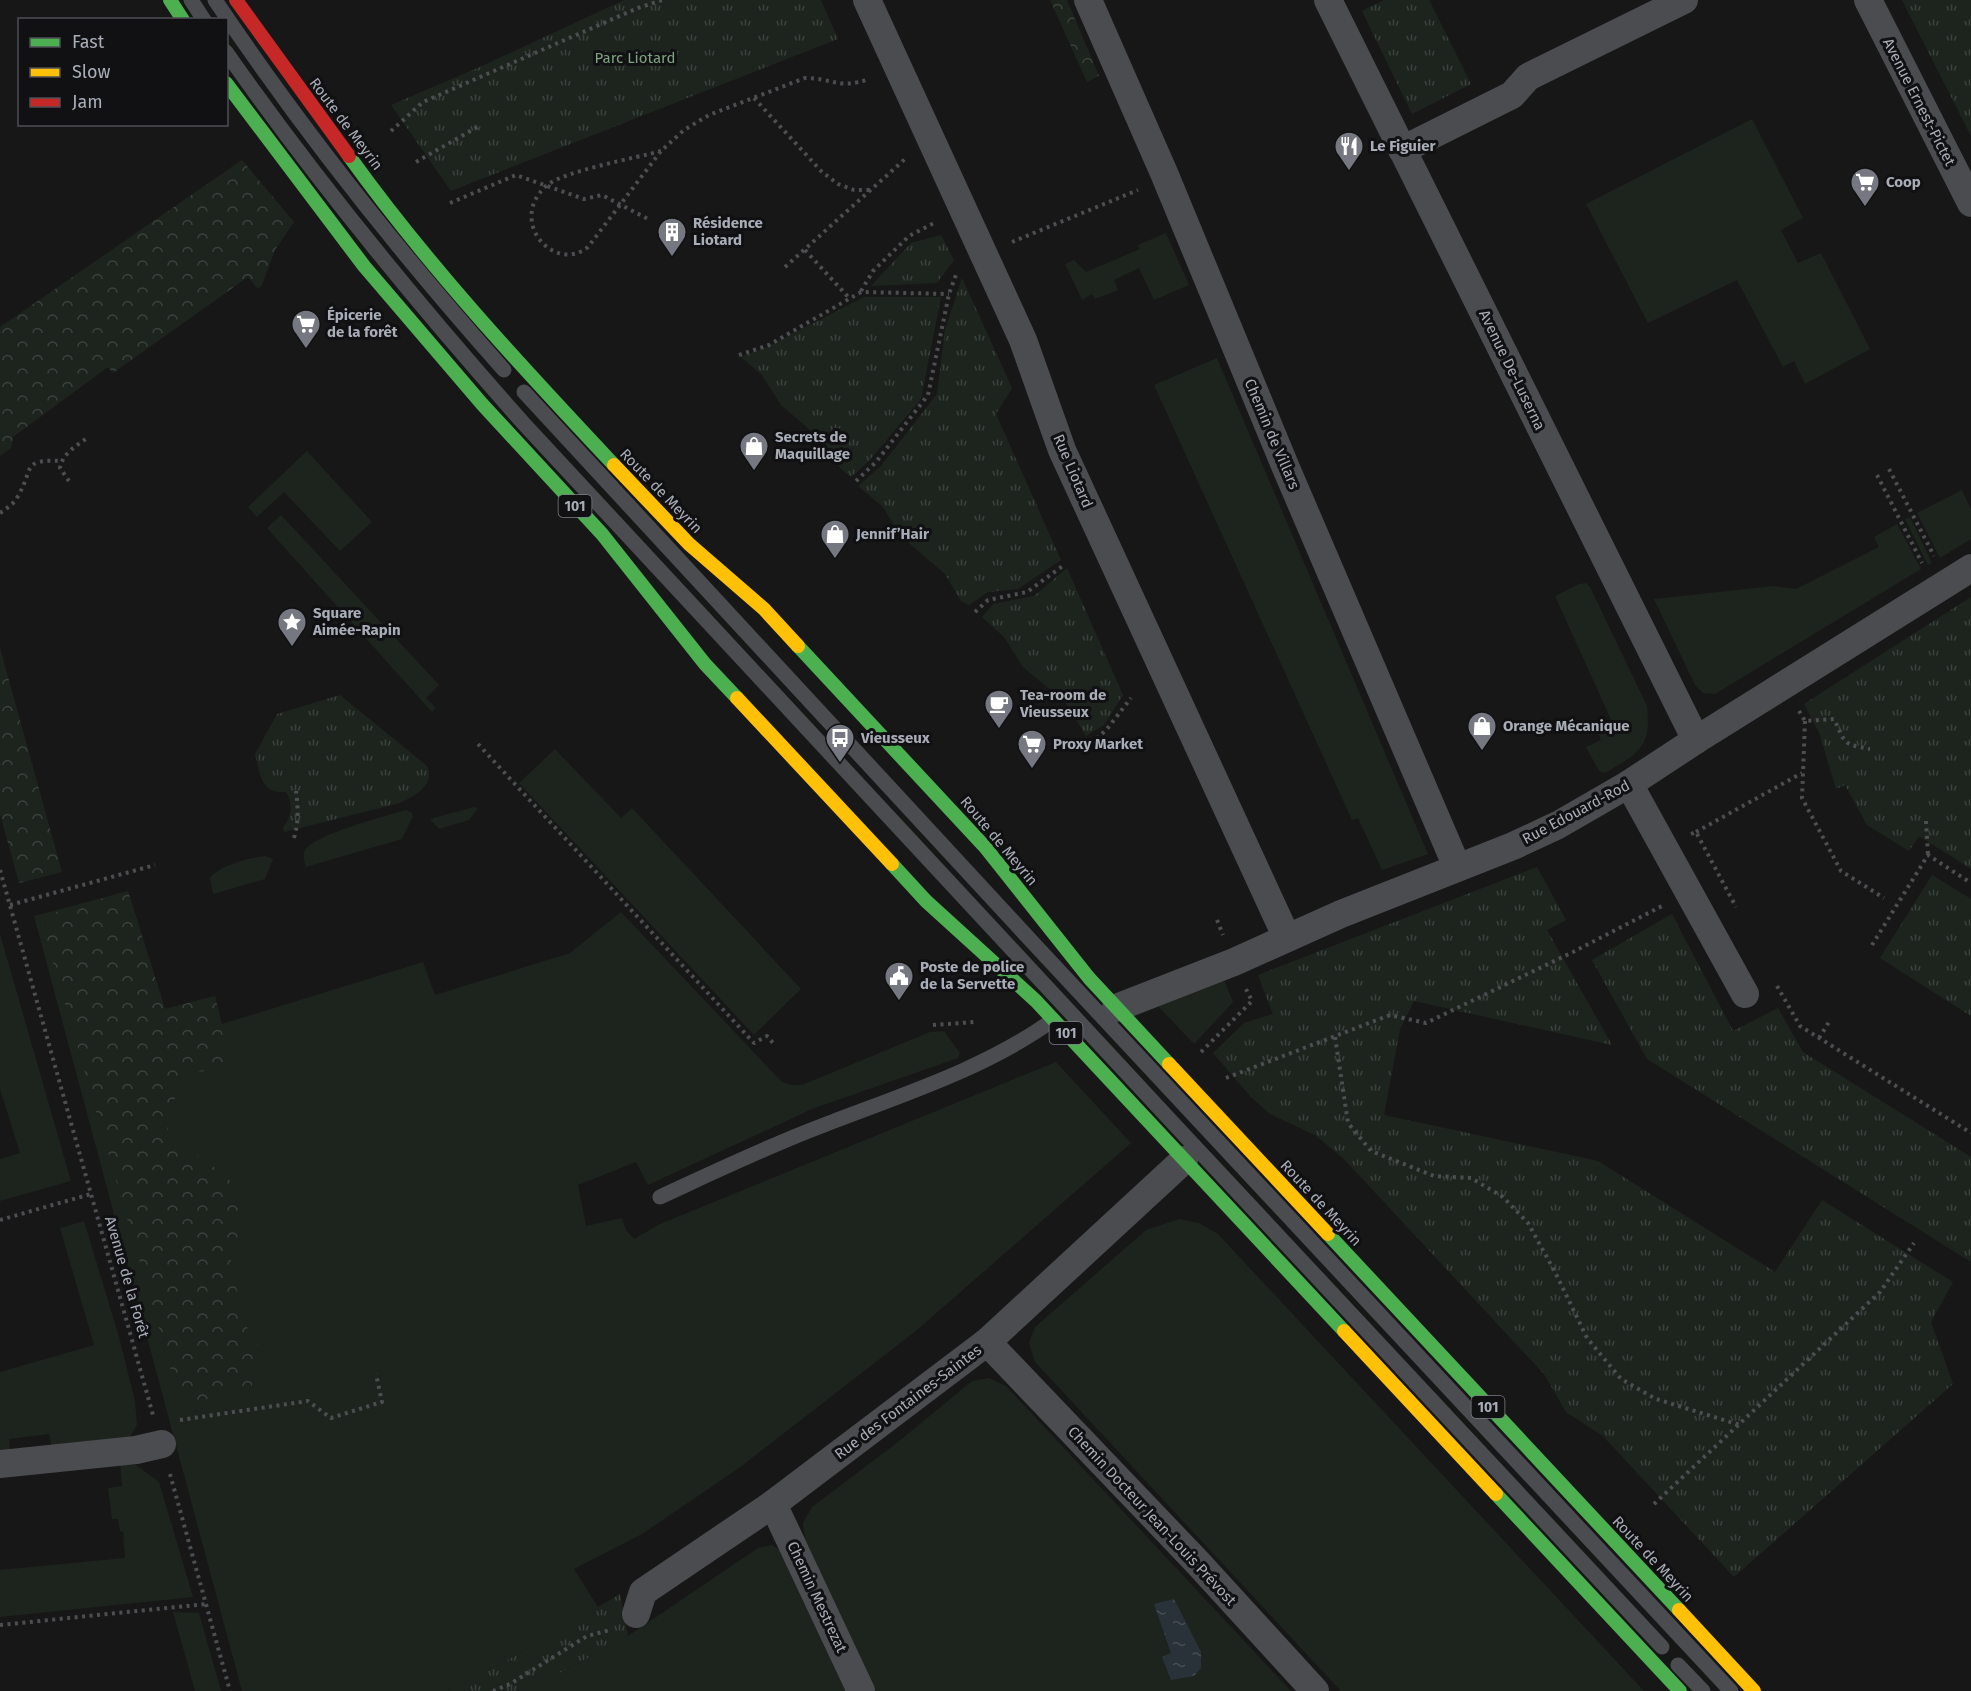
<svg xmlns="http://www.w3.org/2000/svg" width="1971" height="1691" font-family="'Fira Sans',sans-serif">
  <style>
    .green { fill: #1d241e }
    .forest { fill: url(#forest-crowns) }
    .park { fill: url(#park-tufts) }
    .water { fill: url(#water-ripples) }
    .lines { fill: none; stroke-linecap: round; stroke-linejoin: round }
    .path { stroke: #4d4e52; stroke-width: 4; stroke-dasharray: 3 4.5; stroke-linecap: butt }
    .lane { stroke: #4b4c50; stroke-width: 15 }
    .street { stroke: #4b4c50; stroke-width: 28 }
    .fast { stroke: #4caf50; stroke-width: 14 }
    .slow { stroke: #ffc107; stroke-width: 14 }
    .jam { stroke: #c62828; stroke-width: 14 }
    .labels { text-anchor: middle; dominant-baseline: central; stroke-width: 6; stroke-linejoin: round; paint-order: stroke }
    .shield { fill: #111113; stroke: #7b7e86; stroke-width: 1.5 }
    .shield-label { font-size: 14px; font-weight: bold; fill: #a8adb8 }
    .park-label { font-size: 15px; fill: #7fa381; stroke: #111113 }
    .street-label { font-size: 15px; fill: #a8adb8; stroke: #111113 }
    .poi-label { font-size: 15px; font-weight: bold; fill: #a8adb8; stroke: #111113; text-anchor: start }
  </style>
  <defs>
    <pattern id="forest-crowns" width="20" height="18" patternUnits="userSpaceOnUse" patternTransform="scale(1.5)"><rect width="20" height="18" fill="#1d241e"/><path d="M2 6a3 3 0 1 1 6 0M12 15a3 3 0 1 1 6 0" fill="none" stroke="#3b413d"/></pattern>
    <pattern id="park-tufts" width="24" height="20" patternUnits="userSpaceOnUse" patternTransform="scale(1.5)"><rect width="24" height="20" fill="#1d241e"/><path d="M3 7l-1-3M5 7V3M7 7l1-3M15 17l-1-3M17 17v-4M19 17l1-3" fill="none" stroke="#3b413d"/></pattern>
    <pattern id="water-ripples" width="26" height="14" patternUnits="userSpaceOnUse" patternTransform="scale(1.5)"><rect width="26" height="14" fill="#2a3239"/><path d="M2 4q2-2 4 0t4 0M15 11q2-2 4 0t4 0" fill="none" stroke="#464d54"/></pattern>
  </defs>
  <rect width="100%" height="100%" fill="#171717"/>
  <!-- green -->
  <g class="green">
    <path d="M 1752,119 L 1803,218 L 1781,230 L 1798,263 L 1821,253 L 1870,349 L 1805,384 L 1794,361 L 1783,367 L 1737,280 L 1648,323 L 1586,204 Z"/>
    <path d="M 1166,233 L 1189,285 L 1154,300 L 1139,268 L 1114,280 L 1118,290 L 1095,299 L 1092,294 L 1082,300 L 1065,264 L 1074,260 L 1086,272 L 1140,249 L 1138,245 Z"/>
    <path d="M 1217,358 L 1428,854 L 1382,870 L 1358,818 L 1352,820 L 1154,385 Z"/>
    <path d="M 307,451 L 372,522 L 340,551 L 284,492 L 257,517 L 248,507 Z"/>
    <path d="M 1962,490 L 1971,510 L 1971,539 L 1940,558 L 1917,513 Z"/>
    <path d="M 281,515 L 439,685 L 426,698 L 436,708 L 432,712 L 267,528 Z"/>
    <path d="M 1910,517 L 1932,563 L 1928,565 L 1905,519 Z"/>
    <path d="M 1897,524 L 1921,569 L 1715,694 L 1703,693 L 1695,685 L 1654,599 L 1774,586 L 1796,589 L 1879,547 L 1874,537 Z"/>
    <path d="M 1586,583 L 1590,587 L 1647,706 C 1652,747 1638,754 1605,773 L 1599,771 L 1586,747 L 1601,740 L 1598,732 L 1613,724 L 1555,596 L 1579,584 Z"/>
    <path d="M 555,749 L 621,818 L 632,808 L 801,989 L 754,1035 L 519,783 Z"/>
    <path d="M 474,807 L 478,808 L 469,820 L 439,829 L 430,819 Z"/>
    <path d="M 406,810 L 412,813 L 413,816 L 402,839 L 306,867 C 304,861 302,854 306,849 C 317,834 385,816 406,810 Z"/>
    <path d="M 265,856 L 273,859 L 265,879 L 213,894 L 210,878 C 219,865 249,858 265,856 Z"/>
    <path d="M 128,891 L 165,1009 L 215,996 L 222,1024 L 423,962 L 435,995 L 570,953 L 621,912 L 782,1082 L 792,1085 L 802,1085 L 930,1032 L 944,1031 L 960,1053 L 958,1058 L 812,1109 L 648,1185 L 636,1162 L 578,1185 L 586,1226 L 622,1218 L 626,1230 L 634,1239 L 660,1224 L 1056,1062 L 1131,1143 L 917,1330 L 739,1468 L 642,1534 L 574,1569 L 598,1607 L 513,1657 L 448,1691 L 242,1691 L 34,916 Z"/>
    <path d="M 0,934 L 71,1181 L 0,1201 L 0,1159 L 20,1153 L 0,1089 Z"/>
    <path d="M 1223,978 L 1233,1002 L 1194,1044 L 1156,1004 Z"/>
    <path d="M 1179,1219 L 1199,1223 L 1218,1234 L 1644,1691 L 1341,1691 L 1035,1362 L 1029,1343 L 1035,1327 L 1146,1230 Z"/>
    <path d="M 84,1221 L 119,1337 L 135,1401 L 137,1425 L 128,1440 L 52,1448 L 49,1434 L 9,1439 L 10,1452 L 0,1453 L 0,1372 L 94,1345 L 60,1228 Z"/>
    <path d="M 989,1378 L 1006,1386 L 1291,1691 L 874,1691 L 805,1540 L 803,1523 L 812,1507 L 898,1442 L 972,1381 Z"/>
    <path d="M 120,1464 L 136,1465 L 159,1482 L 193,1597 L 0,1617 L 0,1570 L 125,1558 L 123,1532 L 120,1531 L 118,1519 L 112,1519 L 108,1488 L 122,1486 Z"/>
    <path d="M 772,1545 L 783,1552 L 848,1691 L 527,1691 L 628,1636 L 758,1548 Z"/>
    <path d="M 173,1612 L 199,1613 L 221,1691 L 195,1691 Z"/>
  </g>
  <!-- forest -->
  <g class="forest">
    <path d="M 1050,0 L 1067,0 L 1099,76 L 1087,82 Z"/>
    <path d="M 242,160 L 294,222 L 275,250 L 262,285 L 258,289 L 248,277 L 113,373 L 108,367 L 13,437 L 11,448 L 0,456 L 0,327 Z"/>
    <path d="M 0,648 L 62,872 L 19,883 L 0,814 Z"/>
    <path d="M 128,891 L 165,1009 L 215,996 L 221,1024 L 228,1068 L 189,1073 L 167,1113 L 169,1139 L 208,1162 L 239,1188 L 244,1213 L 230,1264 L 247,1327 L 260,1349 L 251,1389 L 181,1405 L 40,917 Z"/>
  </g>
  <!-- park -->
  <g class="park">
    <path d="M 624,0 L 821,0 L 838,39 L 451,191 L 391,105 L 482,66 Z"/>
    <path d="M 1384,0 L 1429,0 L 1471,84 L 1412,114 L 1362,11 Z"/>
    <path d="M 1902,0 L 1971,0 L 1971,136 Z"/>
    <path d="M 941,235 L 954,260 L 937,283 L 871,286 L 911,243 Z"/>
    <path d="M 962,278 L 1012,388 L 996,414 L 1061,560 L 1018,589 L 988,592 L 969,605 L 961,601 L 945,574 L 901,536 L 883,507 L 858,486 L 881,466 L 937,394 L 945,330 Z"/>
    <path d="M 864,297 L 941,297 L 921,399 L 869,461 L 851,477 L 841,469 L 823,441 L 781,405 L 762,375 L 741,357 L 767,347 Z"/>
    <path d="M 1067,568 L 1123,695 L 1104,725 L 1086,736 L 1065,702 L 1023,667 L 1004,637 L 982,617 L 993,604 L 1034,596 Z"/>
    <path d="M 1971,597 L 1971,869 L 1919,836 L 1909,851 L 1867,825 L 1845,785 L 1836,789 L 1820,735 L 1804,704 Z"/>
    <path d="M 340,695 L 427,766 C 436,785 414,796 400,803 L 284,832 L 283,828 C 291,816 294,805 286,792 C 259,793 261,774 255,754 L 277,714 Z"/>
    <path d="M 1537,867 L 1566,920 L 1547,930 L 1612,1045 L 1414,1001 L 1400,1029 L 1384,1115 L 1598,1161 L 1775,1272 L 1822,1200 L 1953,1282 L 1931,1322 L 1953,1384 L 1734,1577 L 1603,1436 L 1566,1412 L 1544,1374 L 1344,1159 L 1315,1135 L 1270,1114 L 1251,1097 L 1213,1053 L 1244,1023 L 1273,1014 L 1258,975 Z"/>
    <path d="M 1932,875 L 1971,899 L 1971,1016 L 1880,958 Z"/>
    <path d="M 1672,914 L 1733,1031 L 1778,1008 L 1803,1052 L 1971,1157 L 1971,1262 L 1647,1059 L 1592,960 Z"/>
    <path d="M 620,1594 L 628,1636 L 527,1691 L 448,1691 L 513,1657 Z"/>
  </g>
  <!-- water -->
  <path class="water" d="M 1174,1599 L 1201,1652 L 1201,1668 L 1194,1676 L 1171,1680 L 1162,1657 L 1171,1653 L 1154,1604 Z"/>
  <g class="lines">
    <!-- path -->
    <g class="path">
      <path d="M 754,98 L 822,172 L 838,184 L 854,190 L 870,190"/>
      <path d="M 391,131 L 423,102 L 638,8 L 662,0"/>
      <path d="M 661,151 C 636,158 563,171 546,186 C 507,222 555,274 588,247 L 661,151 L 684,130 L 709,115 L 805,78 C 833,78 838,90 869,79"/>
      <path d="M 416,162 L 479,126"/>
      <path d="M 450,203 L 516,175 L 584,199 L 602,195 L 648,219"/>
      <path d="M 1012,242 L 1138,190"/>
      <path d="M 805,250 L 850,299"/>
      <path d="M 785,267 L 905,159"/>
      <path d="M 861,291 L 873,271 L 909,236 L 936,222"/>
      <path d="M 739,355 L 769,345 L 861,292 L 949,294"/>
      <path d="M 1889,469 L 1934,556"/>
      <path d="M 1877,475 L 1922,563"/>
      <path d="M 69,481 L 60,468 C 62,454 76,446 87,438"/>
      <path d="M 856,481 L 876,462 L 928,395 L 949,294 L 957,272"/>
      <path d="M 0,513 C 7,508 14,504 18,496 C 34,469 21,459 61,461"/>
      <path d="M 975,612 L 988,600 L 1027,592 L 1064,565"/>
      <path d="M 1799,711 L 1805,721 L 1834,719 C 1846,744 1842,744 1870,749"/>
      <path d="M 1805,721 L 1802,798 L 1841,871 L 1884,898"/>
      <path d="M 478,744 L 754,1043 L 767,1036 L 773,1043"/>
      <path d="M 1091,744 L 1107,729 L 1131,698"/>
      <path d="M 1926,821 L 1928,855"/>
      <path d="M 1696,832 L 1802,773"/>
      <path d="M 1691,834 L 1696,832 L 1736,907"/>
      <path d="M 294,838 C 299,822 298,807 296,791"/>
      <path d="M 0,870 L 153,1415"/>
      <path d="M 10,905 L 155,865"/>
      <path d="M 1217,920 L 1223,935"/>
      <path d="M 1872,945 L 1928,855 L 1971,883"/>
      <path d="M 1777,986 L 1800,1026 L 1971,1133"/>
      <path d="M 933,1025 L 975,1022"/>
      <path d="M 1335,1037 L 1348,1123 L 1371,1151 L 1434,1176 L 1471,1178 L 1503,1197 L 1528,1223 L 1555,1272 L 1587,1338 L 1621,1379 L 1656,1399 L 1740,1425"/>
      <path d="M 1819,1038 L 1829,1022"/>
      <path d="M 1201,1052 L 1252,1001 L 1246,989"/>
      <path d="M 1226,1078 L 1390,1015 L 1426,1023 L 1573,952 L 1662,906"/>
      <path d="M 0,1220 L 91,1194"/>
      <path d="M 180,1420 L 308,1401 L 331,1418 L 382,1402 L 376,1374"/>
      <path d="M 170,1474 L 230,1691"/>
      <path d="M 1654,1504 L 1880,1292 L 1914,1243"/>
      <path d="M 0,1625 L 206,1604"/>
      <path d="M 493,1691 L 510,1684 L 587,1636 L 610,1630"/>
    </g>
    <!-- lane -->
    <g class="lane">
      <path d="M 191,0 L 204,20"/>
      <path d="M 215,0 C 302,130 400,253 504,370"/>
      <path d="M 226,52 C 318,183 419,306 525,425 L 1173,1123 L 1662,1647"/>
      <path d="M 524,392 L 1036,946 L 1731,1691"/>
      <path d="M 660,1197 C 714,1172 768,1146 824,1125 C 901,1095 985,1069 1053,1020"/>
      <path d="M 1678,1665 L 1703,1691"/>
    </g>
    <!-- street -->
    <g class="street">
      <path d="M 867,0 L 1023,340 L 1062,450 L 1287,938"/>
      <path d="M 1088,0 L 1164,173 L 1286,468 L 1457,867"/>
      <path d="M 1328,0 L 1696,740"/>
      <path d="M 1868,0 L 1971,203"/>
      <path d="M 1402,150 L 1512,95 L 1528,77 L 1684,0"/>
      <path d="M 1629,784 L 1745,994"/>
      <path d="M 1116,1008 L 1234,962 L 1341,914 L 1513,846 L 1558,825 L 1629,784 L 1696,740 L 1971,568"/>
      <path d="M 987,1342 L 1198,1563 L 1315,1691"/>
      <path d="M 0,1464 L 136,1450 L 162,1444"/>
      <path d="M 773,1504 L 861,1691"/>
      <path d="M 636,1614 L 643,1592 L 773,1504 L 987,1342 L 1184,1160"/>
    </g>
    <!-- fast -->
    <g class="fast">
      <path d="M 170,0 L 183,20"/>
      <path d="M 226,83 L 364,266 L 482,404 L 602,534 L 705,664 L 737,698"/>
      <path d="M 349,156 C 428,266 521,366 614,465"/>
      <path d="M 798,646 L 985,847 L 1089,978 L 1169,1064"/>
      <path d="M 892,864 L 926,901 L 1036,1001 L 1344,1331"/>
      <path d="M 1328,1234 L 1679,1610"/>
      <path d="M 1496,1494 L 1680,1691"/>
    </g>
    <!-- slow -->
    <g class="slow">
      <path d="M 614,465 L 689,544 L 764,609 L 798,646"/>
      <path d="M 737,698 L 892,864"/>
      <path d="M 1169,1064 L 1328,1234"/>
      <path d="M 1344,1331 L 1496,1494"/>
      <path d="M 1679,1610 L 1754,1691"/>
    </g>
    <!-- jam -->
    <path class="jam" d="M 236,0 L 349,156"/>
  </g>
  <!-- icons -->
  <defs>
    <g id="restaurant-pin" transform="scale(1.5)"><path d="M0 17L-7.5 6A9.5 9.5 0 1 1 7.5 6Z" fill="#757880" stroke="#111113"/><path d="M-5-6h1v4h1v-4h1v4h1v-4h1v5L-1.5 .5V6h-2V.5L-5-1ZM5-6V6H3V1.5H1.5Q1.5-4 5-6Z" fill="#fff"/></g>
    <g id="supermarket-pin" transform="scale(1.5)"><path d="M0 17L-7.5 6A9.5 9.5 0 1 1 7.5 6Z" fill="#757880" stroke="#111113"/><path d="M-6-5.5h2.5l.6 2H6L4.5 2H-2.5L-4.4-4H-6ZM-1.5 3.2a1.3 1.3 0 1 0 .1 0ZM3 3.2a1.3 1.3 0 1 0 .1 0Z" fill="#fff"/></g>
    <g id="building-pin" transform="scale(1.5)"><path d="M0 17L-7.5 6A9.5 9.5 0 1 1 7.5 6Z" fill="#757880" stroke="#111113"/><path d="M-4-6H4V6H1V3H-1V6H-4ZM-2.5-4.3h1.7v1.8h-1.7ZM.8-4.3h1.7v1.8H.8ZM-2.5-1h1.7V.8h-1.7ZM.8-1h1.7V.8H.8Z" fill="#fff"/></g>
    <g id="shop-pin" transform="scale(1.5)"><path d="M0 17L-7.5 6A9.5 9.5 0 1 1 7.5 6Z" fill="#757880" stroke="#111113"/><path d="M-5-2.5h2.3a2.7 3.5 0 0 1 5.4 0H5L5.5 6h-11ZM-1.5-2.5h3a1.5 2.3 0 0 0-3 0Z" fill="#fff"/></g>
    <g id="sight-pin" transform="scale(1.5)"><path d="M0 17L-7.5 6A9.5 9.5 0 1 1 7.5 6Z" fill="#757880" stroke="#111113"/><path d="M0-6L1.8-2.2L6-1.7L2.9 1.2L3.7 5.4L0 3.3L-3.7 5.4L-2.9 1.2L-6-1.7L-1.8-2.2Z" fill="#fff"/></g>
    <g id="cafe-pin" transform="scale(1.5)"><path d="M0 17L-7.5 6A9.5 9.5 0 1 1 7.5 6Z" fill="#757880" stroke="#111113"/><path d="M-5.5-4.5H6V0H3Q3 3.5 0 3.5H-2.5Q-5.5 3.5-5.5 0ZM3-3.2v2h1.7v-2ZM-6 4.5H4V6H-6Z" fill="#fff"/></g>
    <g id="bus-pin" transform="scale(1.5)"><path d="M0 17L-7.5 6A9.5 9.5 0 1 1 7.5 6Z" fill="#757880" stroke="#111113"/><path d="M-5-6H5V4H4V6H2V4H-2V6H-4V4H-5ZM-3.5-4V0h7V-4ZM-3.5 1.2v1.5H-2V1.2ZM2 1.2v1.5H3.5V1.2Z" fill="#fff"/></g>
    <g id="civic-pin" transform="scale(1.5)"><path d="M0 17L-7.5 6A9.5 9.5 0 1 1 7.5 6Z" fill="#757880" stroke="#111113"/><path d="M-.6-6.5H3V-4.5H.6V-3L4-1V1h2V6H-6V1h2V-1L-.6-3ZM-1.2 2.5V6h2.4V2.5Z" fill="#fff"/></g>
  </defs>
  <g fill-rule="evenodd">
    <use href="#restaurant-pin" x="1349" y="146"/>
    <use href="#supermarket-pin" x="1865" y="182"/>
    <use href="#building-pin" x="672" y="232"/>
    <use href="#supermarket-pin" x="306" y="324"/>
    <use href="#shop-pin" x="754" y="446"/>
    <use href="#shop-pin" x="835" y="534"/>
    <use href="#sight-pin" x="292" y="622"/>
    <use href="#cafe-pin" x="999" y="704"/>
    <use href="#shop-pin" x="1482" y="726"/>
    <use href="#bus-pin" x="840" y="738"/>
    <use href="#supermarket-pin" x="1032" y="744"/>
    <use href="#civic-pin" x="899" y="976"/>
  </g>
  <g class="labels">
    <!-- shield labels -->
    <g class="shield">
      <rect x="558.5" y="495" width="33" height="22" rx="4.5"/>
      <rect x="1049.5" y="1022" width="33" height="22" rx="4.5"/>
      <rect x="1471.5" y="1396" width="33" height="22" rx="4.5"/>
    </g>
    <g class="shield-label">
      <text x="575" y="506">101</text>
      <text x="1066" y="1033">101</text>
      <text x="1488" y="1407">101</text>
    </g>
    <!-- park labels -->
    <g class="park-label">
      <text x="635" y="58">Parc Liotard</text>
    </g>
    <!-- street labels -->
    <g class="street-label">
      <text transform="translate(1919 102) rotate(63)">Avenue Ernest-Pictet</text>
      <text transform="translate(346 124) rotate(53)">Route de Meyrin</text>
      <text transform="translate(1512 370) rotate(64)">Avenue De-Luserna</text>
      <text transform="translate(1272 434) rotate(67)">Chemin de Villars</text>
      <text transform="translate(1073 471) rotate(67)">Rue Liotard</text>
      <text transform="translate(661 491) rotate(46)">Route de Meyrin</text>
      <text transform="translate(1576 812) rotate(-28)">Rue Edouard-Rod</text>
      <text transform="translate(999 841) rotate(50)">Route de Meyrin</text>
      <text transform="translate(1321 1203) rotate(47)">Route de Meyrin</text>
      <text transform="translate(127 1277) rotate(74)">Avenue de la Forêt</text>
      <text transform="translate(908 1402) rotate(-37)">Rue des Fontaines-Saintes</text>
      <text transform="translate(1152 1516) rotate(47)">Chemin Docteur Jean-Louis Prévost</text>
      <text transform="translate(1653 1559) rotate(47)">Route de Meyrin</text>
      <text transform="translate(817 1597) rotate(65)">Chemin Mestrezat</text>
    </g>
    <!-- poi labels -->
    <g class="poi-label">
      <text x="1370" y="146">Le Figuier</text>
      <text x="1886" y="182">Coop</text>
      <text x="693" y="223">Résidence<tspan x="693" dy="17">Liotard</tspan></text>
      <text x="327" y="315">Épicerie<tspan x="327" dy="17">de la forêt</tspan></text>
      <text x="775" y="437">Secrets de<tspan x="775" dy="17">Maquillage</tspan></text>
      <text x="856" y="534">Jennif’Hair</text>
      <text x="313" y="613">Square<tspan x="313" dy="17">Aimée-Rapin</tspan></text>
      <text x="1020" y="695">Tea-room de<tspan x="1020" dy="17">Vieusseux</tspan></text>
      <text x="1503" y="726">Orange Mécanique</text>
      <text x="861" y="738">Vieusseux</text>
      <text x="1053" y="744">Proxy Market</text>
      <text x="920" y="967">Poste de police<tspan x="920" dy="17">de la Servette</tspan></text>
    </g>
  </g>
  <!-- legend -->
  <rect x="18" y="18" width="210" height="108" fill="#111113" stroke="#4d4f55" stroke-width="1.5"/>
  <rect x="30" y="38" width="30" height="9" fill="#4caf50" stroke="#4d4f55" stroke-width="1.5"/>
  <text x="72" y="48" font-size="18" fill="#a8adb8">Fast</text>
  <rect x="30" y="68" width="30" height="9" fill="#ffc107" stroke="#4d4f55" stroke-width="1.5"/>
  <text x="72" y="78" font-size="18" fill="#a8adb8">Slow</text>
  <rect x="30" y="98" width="30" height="9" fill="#c62828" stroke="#4d4f55" stroke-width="1.5"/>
  <text x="72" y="108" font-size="18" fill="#a8adb8">Jam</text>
</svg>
